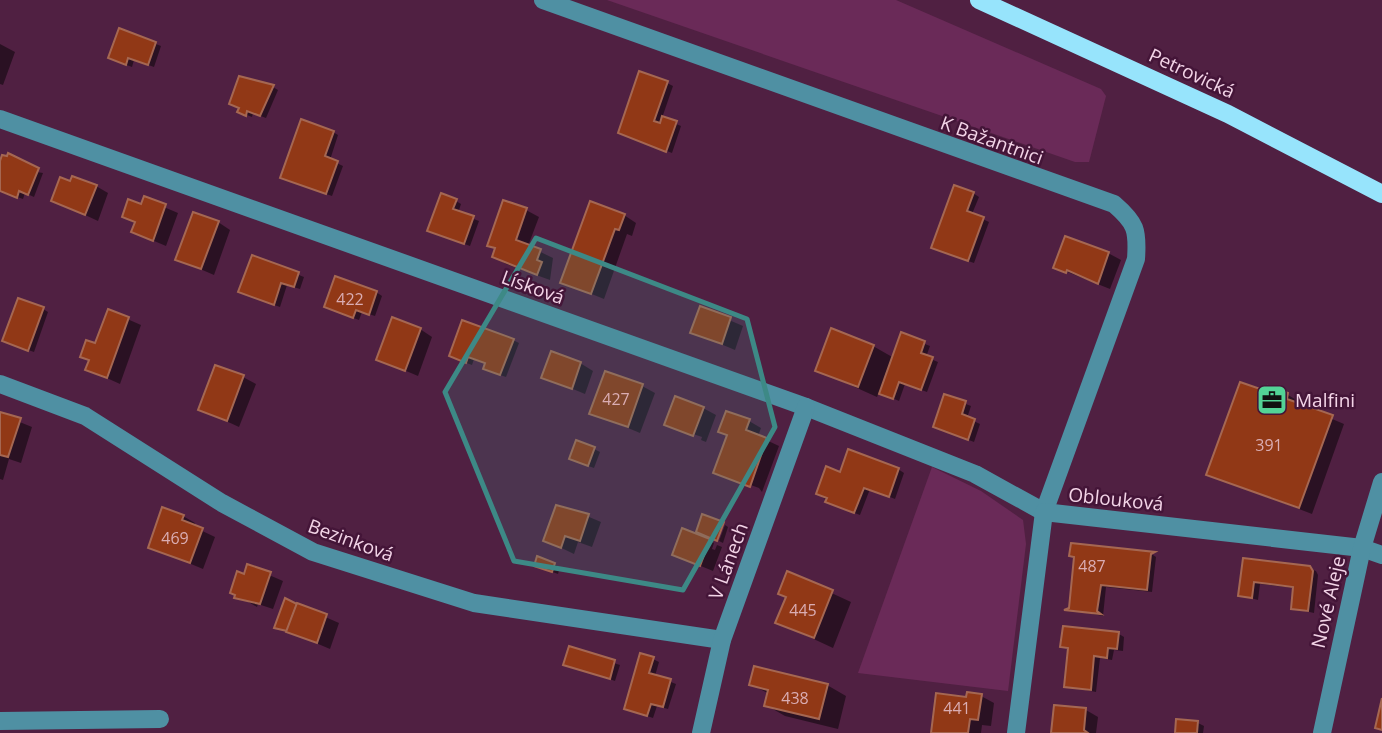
<svg xmlns="http://www.w3.org/2000/svg" width="1382" height="733" font-family="'Open Sans',sans-serif">
  <style>
    .green { fill: #6a2a58 }
    .shadow { fill: #0007 }
    .building { fill: #913816; stroke: #a56752; stroke-width: 2 }
    .lines { fill: none; stroke-linecap: round; stroke-linejoin: round }
    .minor { stroke: #4f90a3; stroke-width: 18 }
    .major { stroke: #97e4fc; stroke-width: 18 }
    .marked { fill: #3d8986; fill-opacity: 0.2; stroke: #3d8986; stroke-width: 5; stroke-linejoin: round }
    .labels { text-anchor: middle; dominant-baseline: central; stroke-width: 5; stroke-linejoin: round; paint-order: stroke }
    .number-label { font-size: 16px; fill: #daadb3 }
    .street-label { font-size: 19px; fill: #f3d4e7; stroke: #441538 }
    .poi-label { font-size: 19px; fill: #f3d4e7; stroke: #441538; text-anchor: start }
  </style>
  <rect width="100%" height="100%" fill="#502042"/>
  <!-- green -->
  <g class="green">
    <path d="M 607,0 L 896,0 L 1101,89 L 1106,96 L 1089,162 L 1075,162 Z"/>
    <path d="M 932,467 L 981,491 L 1023,520 L 1026,544 L 1008,691 L 858,673 Z"/>
  </g>
  <!-- shadow -->
  <g class="shadow">
    <path d="M 120,30 L 161,46 L 154,67 L 134,60 L 132,67 L 116,61 Z"/>
    <path d="M 0,44 L 15,52 L 3,85 L 0,84 Z"/>
    <path d="M 667,83 L 673,86 L 662,118 L 681,126 L 672,153 L 626,135 Z"/>
    <path d="M 273,87 L 278,90 L 266,118 L 253,113 L 252,117 L 239,112 Z"/>
    <path d="M 333,132 L 338,135 L 330,160 L 343,166 L 332,196 L 288,181 Z"/>
    <path d="M 0,166 L 43,173 L 34,197 L 25,193 L 23,199 L 0,191 Z"/>
    <path d="M 96,186 L 108,193 L 98,221 L 53,200 Z"/>
    <path d="M 973,193 L 979,197 L 972,214 L 989,222 L 974,263 L 939,251 Z"/>
    <path d="M 145,199 L 178,213 L 166,246 L 133,232 L 136,224 L 124,217 L 142,206 Z"/>
    <path d="M 456,201 L 461,204 L 458,213 L 479,221 L 470,246 L 435,233 Z"/>
    <path d="M 526,210 L 539,217 L 528,246 L 553,258 L 550,280 L 506,264 L 494,257 L 497,249 L 489,245 Z"/>
    <path d="M 624,215 L 636,223 L 632,236 L 627,234 L 604,299 L 562,282 Z"/>
    <path d="M 218,222 L 230,230 L 214,275 L 177,259 Z"/>
    <path d="M 1108,253 L 1121,260 L 1110,289 L 1055,267 Z"/>
    <path d="M 253,257 L 304,277 L 300,289 L 287,285 L 280,307 L 246,295 Z"/>
    <path d="M 376,292 L 382,296 L 375,316 L 362,312 L 359,320 L 332,310 Z"/>
    <path d="M 701,308 L 743,326 L 735,350 L 692,332 Z"/>
    <path d="M 43,309 L 48,312 L 34,352 L 10,344 Z"/>
    <path d="M 109,311 L 141,325 L 120,384 L 87,369 Z"/>
    <path d="M 420,329 L 432,337 L 418,376 L 378,359 Z"/>
    <path d="M 902,335 L 930,346 L 926,357 L 938,362 L 927,392 L 905,384 L 899,401 L 879,392 L 877,397 L 817,370 L 873,346 L 894,358 Z"/>
    <path d="M 513,340 L 519,343 L 506,377 L 491,372 L 487,364 L 474,359 L 472,365 L 456,359 Z"/>
    <path d="M 580,363 L 593,371 L 585,394 L 544,377 Z"/>
    <path d="M 243,377 L 256,384 L 239,427 L 200,409 Z"/>
    <path d="M 642,386 L 655,393 L 640,433 L 592,413 Z"/>
    <path d="M 1267,394 L 1288,395 L 1300,402 L 1299,405 L 1344,424 L 1312,514 L 1208,474 Z"/>
    <path d="M 945,396 L 971,406 L 967,418 L 980,424 L 974,442 L 935,427 Z"/>
    <path d="M 703,408 L 716,415 L 706,442 L 701,440 L 702,437 L 666,425 Z"/>
    <path d="M 0,414 L 32,427 L 21,463 L 9,459 L 3,480 L 0,479 Z"/>
    <path d="M 749,421 L 761,428 L 758,436 L 779,446 L 762,492 L 759,488 L 715,472 L 728,436 L 720,432 Z"/>
    <path d="M 594,449 L 600,452 L 594,468 L 577,462 Z"/>
    <path d="M 898,469 L 904,473 L 895,499 L 870,489 L 860,515 L 833,505 L 818,494 L 841,474 Z"/>
    <path d="M 575,511 L 601,522 L 592,547 L 578,542 L 574,554 L 545,540 Z"/>
    <path d="M 183,516 L 195,523 L 194,527 L 215,537 L 203,569 L 150,547 Z"/>
    <path d="M 725,525 L 728,527 L 723,543 L 719,541 Z"/>
    <path d="M 707,539 L 714,543 L 712,549 L 715,550 L 717,545 L 722,547 L 713,571 L 674,555 Z"/>
    <path d="M 1150,553 L 1156,557 L 1152,592 L 1106,587 L 1103,616 L 1070,610 L 1076,558 L 1071,556 Z"/>
    <path d="M 539,558 L 560,567 L 558,574 L 542,568 Z"/>
    <path d="M 1245,560 L 1309,568 L 1316,571 L 1318,575 L 1314,613 L 1292,608 L 1295,588 L 1260,584 L 1258,600 L 1240,595 Z"/>
    <path d="M 248,566 L 283,581 L 273,609 L 258,604 L 257,607 L 232,592 Z"/>
    <path d="M 788,573 L 851,602 L 833,648 L 777,622 L 787,597 Z"/>
    <path d="M 298,605 L 339,623 L 330,649 L 290,632 Z"/>
    <path d="M 1119,634 L 1124,637 L 1123,651 L 1114,650 L 1112,660 L 1100,658 L 1096,692 L 1066,686 L 1070,650 L 1062,646 Z"/>
    <path d="M 570,649 L 620,665 L 615,681 L 565,664 Z"/>
    <path d="M 653,659 L 659,662 L 655,676 L 676,684 L 668,709 L 657,706 L 653,718 L 626,709 Z"/>
    <path d="M 751,684 L 827,685 L 846,696 L 838,729 L 785,716 L 766,705 L 769,694 Z"/>
    <path d="M 981,696 L 994,703 L 991,726 L 982,725 L 981,733 L 932,733 L 968,699 Z"/>
    <path d="M 1086,710 L 1098,717 L 1096,733 L 1052,733 Z"/>
    <path d="M 1178,721 L 1198,723 L 1204,726 L 1203,733 L 1176,733 Z"/>
  </g>
  <!-- building -->
  <g class="building">
    <path d="M 119,28 L 156,42 L 148,65 L 128,58 L 126,65 L 108,58 Z"/>
    <path d="M 639,71 L 668,81 L 654,121 L 660,123 L 662,116 L 677,121 L 666,152 L 618,133 Z"/>
    <path d="M 239,76 L 274,85 L 260,116 L 247,111 L 246,116 L 237,112 L 239,108 L 229,104 Z"/>
    <path d="M 301,119 L 334,131 L 325,156 L 338,161 L 326,194 L 280,178 Z"/>
    <path d="M 8,153 L 39,168 L 28,195 L 19,191 L 17,198 L 0,191 L 0,161 L 2,155 L 7,156 Z"/>
    <path d="M 72,176 L 97,185 L 85,215 L 51,201 L 60,177 L 70,181 Z"/>
    <path d="M 954,185 L 974,192 L 967,211 L 984,217 L 968,261 L 931,248 Z"/>
    <path d="M 441,193 L 457,199 L 453,209 L 474,216 L 464,244 L 427,231 Z"/>
    <path d="M 144,196 L 166,204 L 153,241 L 131,232 L 135,222 L 122,217 L 128,199 L 141,204 Z"/>
    <path d="M 503,200 L 527,208 L 516,240 L 541,249 L 537,260 L 542,262 L 537,275 L 492,257 L 495,248 L 487,246 Z"/>
    <path d="M 590,201 L 625,214 L 619,230 L 615,229 L 591,294 L 560,283 Z"/>
    <path d="M 193,212 L 219,221 L 201,269 L 175,260 Z"/>
    <path d="M 1065,236 L 1109,252 L 1098,284 L 1067,270 L 1066,273 L 1053,268 Z"/>
    <path d="M 252,255 L 299,272 L 294,287 L 281,283 L 274,305 L 238,292 Z"/>
    <path d="M 335,276 L 377,291 L 369,315 L 356,310 L 353,318 L 324,307 Z"/>
    <path d="M 18,298 L 44,307 L 28,351 L 2,341 Z"/>
    <path d="M 700,306 L 731,317 L 722,344 L 690,333 Z"/>
    <path d="M 108,309 L 129,317 L 107,378 L 85,370 L 89,360 L 80,357 L 86,340 L 95,343 Z"/>
    <path d="M 392,317 L 421,328 L 405,371 L 376,360 Z"/>
    <path d="M 462,320 L 514,339 L 500,375 L 483,369 L 485,363 L 468,357 L 466,363 L 449,356 Z"/>
    <path d="M 831,328 L 874,345 L 858,387 L 815,371 Z"/>
    <path d="M 901,332 L 925,341 L 921,353 L 933,357 L 921,390 L 899,382 L 893,399 L 879,394 Z"/>
    <path d="M 551,351 L 581,362 L 572,389 L 541,378 Z"/>
    <path d="M 215,365 L 244,375 L 227,421 L 198,410 Z"/>
    <path d="M 605,371 L 643,384 L 628,427 L 589,414 Z"/>
    <path d="M 1240,382 L 1266,391 L 1268,386 L 1288,393 L 1287,399 L 1333,415 L 1299,508 L 1206,475 Z"/>
    <path d="M 944,394 L 966,401 L 962,414 L 975,419 L 968,440 L 933,427 Z"/>
    <path d="M 675,396 L 704,407 L 693,436 L 664,425 Z"/>
    <path d="M 726,411 L 750,419 L 746,430 L 767,438 L 750,487 L 713,473 L 727,435 L 718,432 Z"/>
    <path d="M 0,412 L 21,418 L 8,457 L 0,455 Z"/>
    <path d="M 576,440 L 595,447 L 588,466 L 569,459 Z"/>
    <path d="M 848,449 L 899,468 L 889,497 L 864,488 L 854,513 L 825,502 L 827,498 L 816,494 L 826,466 L 840,472 Z"/>
    <path d="M 556,505 L 589,514 L 580,541 L 565,536 L 561,548 L 543,541 Z"/>
    <path d="M 162,507 L 184,515 L 182,520 L 203,528 L 190,563 L 148,548 Z"/>
    <path d="M 702,514 L 724,522 L 717,541 L 696,532 Z"/>
    <path d="M 682,528 L 710,539 L 700,566 L 672,555 Z"/>
    <path d="M 1071,543 L 1155,552 L 1151,554 L 1147,590 L 1101,585 L 1097,611 L 1101,614 L 1064,610 L 1069,608 L 1074,557 L 1069,556 Z"/>
    <path d="M 537,556 L 555,563 L 552,572 L 534,566 Z"/>
    <path d="M 1243,558 L 1310,566 L 1313,571 L 1308,611 L 1291,609 L 1293,587 L 1254,582 L 1252,598 L 1238,596 Z"/>
    <path d="M 247,564 L 271,572 L 260,604 L 234,598 L 235,595 L 230,593 L 237,571 L 244,574 Z"/>
    <path d="M 787,571 L 833,590 L 814,638 L 775,623 L 786,597 L 778,594 Z"/>
    <path d="M 285,598 L 297,604 L 287,631 L 274,628 Z"/>
    <path d="M 297,603 L 327,614 L 317,643 L 286,632 Z"/>
    <path d="M 1063,626 L 1119,632 L 1117,649 L 1108,648 L 1107,658 L 1094,656 L 1091,690 L 1064,687 L 1068,648 L 1060,647 Z"/>
    <path d="M 569,646 L 615,660 L 610,679 L 563,665 Z"/>
    <path d="M 640,653 L 654,657 L 649,673 L 671,679 L 663,707 L 651,704 L 647,716 L 624,709 Z"/>
    <path d="M 754,666 L 828,684 L 819,719 L 764,706 L 768,690 L 749,685 Z"/>
    <path d="M 967,692 L 982,694 L 978,720 L 970,719 L 968,733 L 931,733 L 936,693 L 966,697 Z"/>
    <path d="M 1382,698 L 1382,730 L 1375,728 Z"/>
    <path d="M 1054,705 L 1086,708 L 1084,730 L 1088,733 L 1051,733 Z"/>
    <path d="M 1176,719 L 1198,721 L 1197,733 L 1175,733 Z"/>
  </g>
  <g class="lines">
    <!-- minor -->
    <g class="minor">
      <path d="M 0,119 L 806,407 L 975,474 L 1044,512 L 1136,259 C 1138,230 1136,223 1114,204 L 543,0"/>
      <path d="M 0,384 L 85,416 L 222,503 L 313,552 L 474,603 L 722,640"/>
      <path d="M 0,721 L 160,719"/>
      <path d="M 701,733 L 722,640 L 806,407"/>
      <path d="M 1016,733 L 1044,512 L 1362,548 L 1382,555"/>
      <path d="M 1322,733 L 1362,548 L 1382,482"/>
    </g>
    <!-- major -->
    <path class="major" d="M 979,0 L 1228,114 L 1382,194"/>
  </g>
  <!-- marked area -->
  <path class="marked" d="M 536,238 L 747,319 L 775,427 L 683,590 L 514,561 L 445,392 Z"/>
  <!-- icons -->
  <defs>
    <g id="office-square" transform="scale(1.575)"><rect x="-9" y="-9" width="18" height="18" rx="4" fill="#53d396" stroke="#441538"/><path d="M-6-3h4V-5.5h4V-3h4V5H-6ZM-1-4.5V-3h2v-1.5ZM-6 0V1H6V0Z" fill="#111"/></g>
  </defs>
  <g fill-rule="evenodd">
    <use href="#office-square" x="1272" y="400"/>
  </g>
  <g class="labels">
    <!-- number labels -->
    <g class="number-label">
      <text x="350" y="299">422</text>
      <text x="616" y="399">427</text>
      <text x="1269" y="445">391</text>
      <text x="175" y="538">469</text>
      <text x="1092" y="566">487</text>
      <text x="803" y="610">445</text>
      <text x="795" y="698">438</text>
      <text x="957" y="708">441</text>
    </g>
    <!-- street labels -->
    <g class="street-label">
      <text transform="translate(1192 73) rotate(25)">Petrovická</text>
      <text transform="translate(992 140) rotate(20)">K Bažantnici</text>
      <text transform="translate(533 287) rotate(20)">Lísková</text>
      <text transform="translate(1116 499) rotate(6)">Oblouková</text>
      <text transform="translate(351 540) rotate(20)">Bezinková</text>
      <text transform="translate(728 561) rotate(-70)">V Lánech</text>
      <text transform="translate(1328 602) rotate(-77)">Nové Aleje</text>
    </g>
    <!-- poi labels -->
    <g class="poi-label">
      <text x="1295" y="400">Malfini</text>
    </g>
  </g>
</svg>
